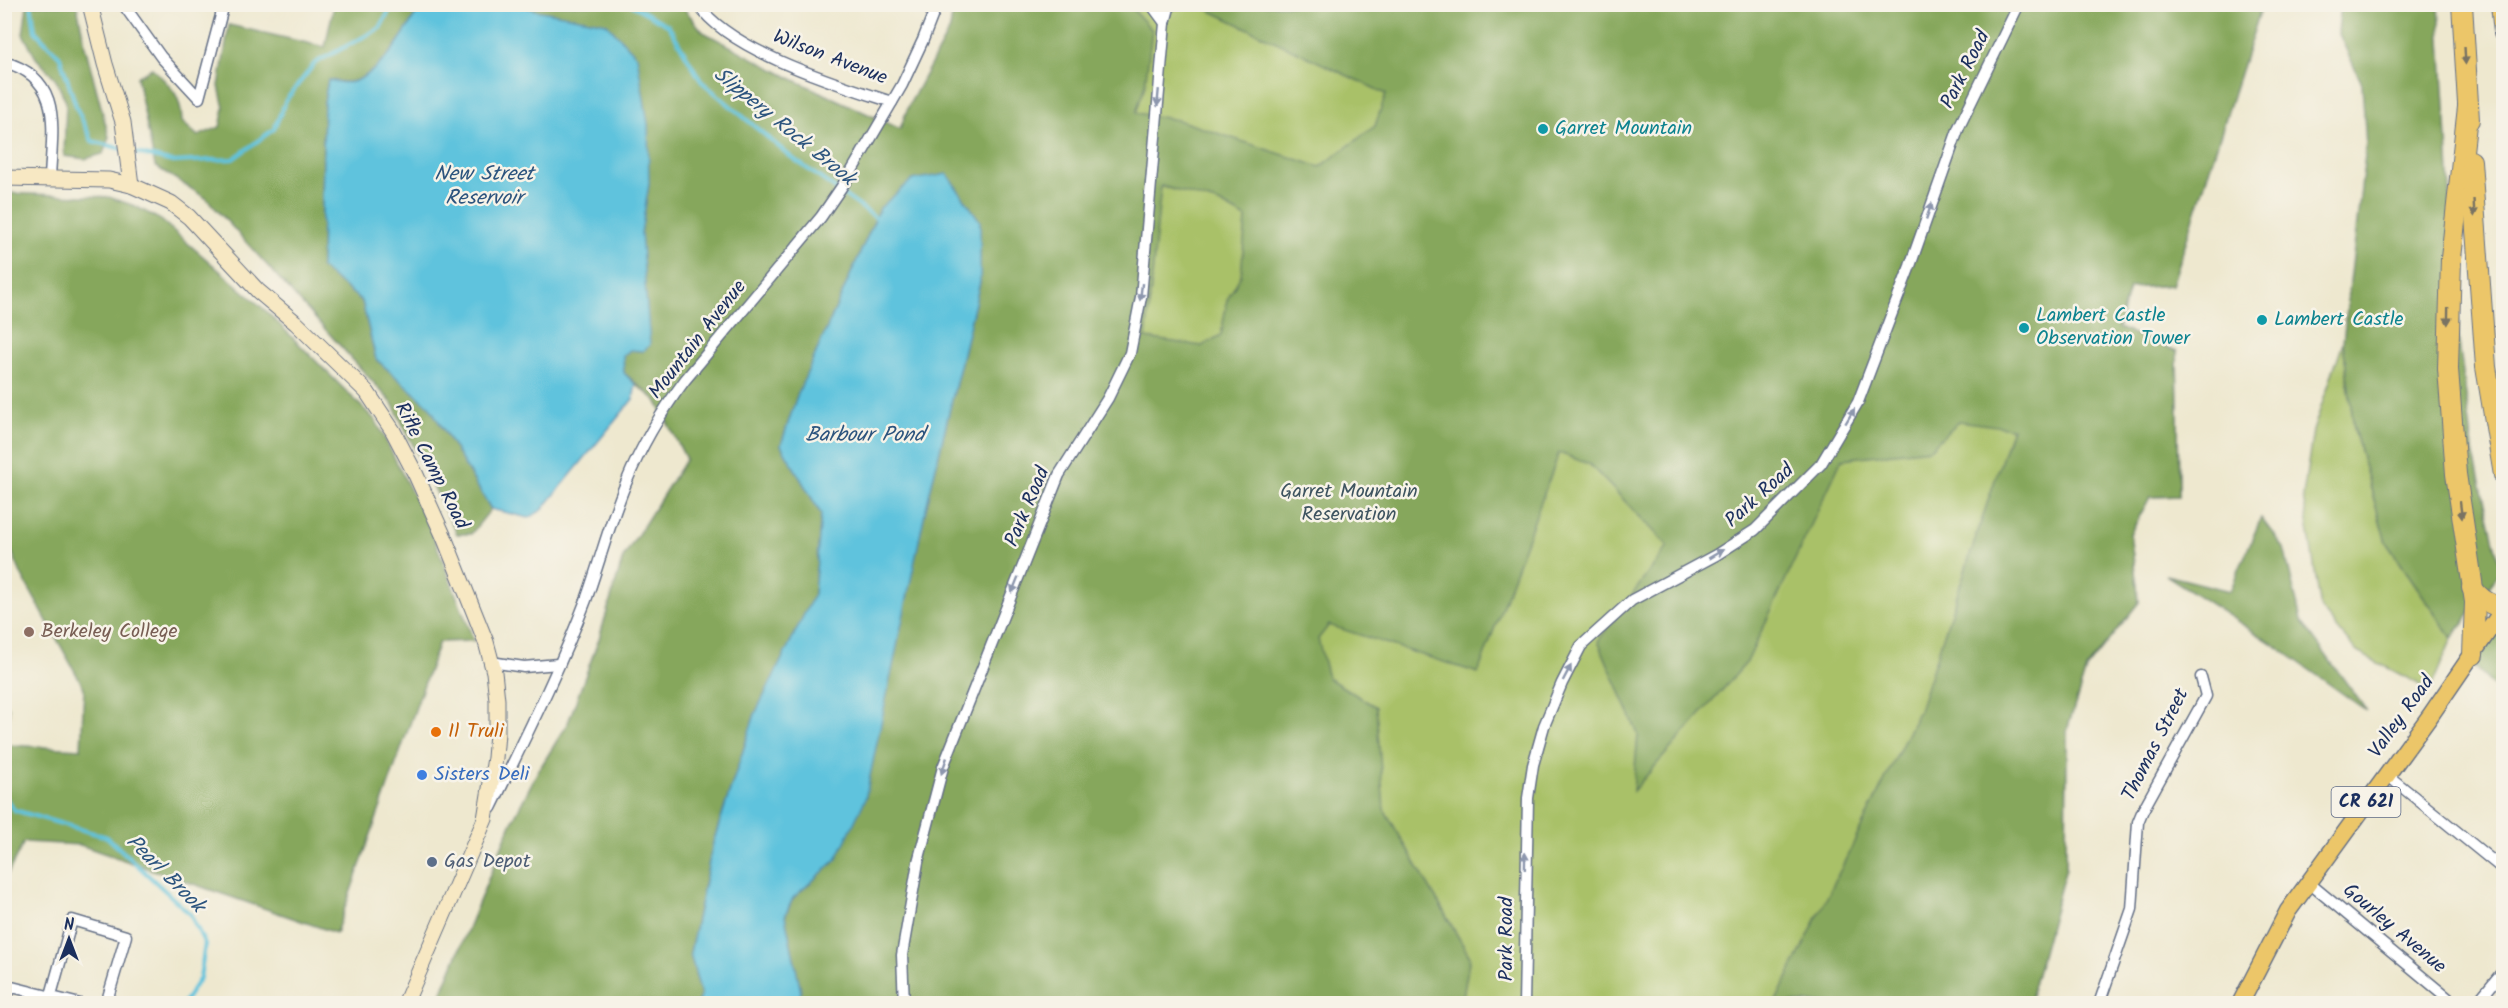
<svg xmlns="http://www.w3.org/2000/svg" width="2508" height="1008" font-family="Kalam,sans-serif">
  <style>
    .green { fill: #a9c167; stroke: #627862; stroke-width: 1.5 }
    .forest { fill: #86a75c; stroke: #506b5d; stroke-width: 1.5; fill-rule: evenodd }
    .water { fill: #5fc3dd; stroke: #3d799e; stroke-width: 1.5 }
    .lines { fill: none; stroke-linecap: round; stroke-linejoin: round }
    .stream { stroke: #5fc3dd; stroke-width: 4 }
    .street-casing { stroke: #657086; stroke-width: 13 }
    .secondary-casing { stroke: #657086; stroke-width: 17 }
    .primary-casing { stroke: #657086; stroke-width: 19 }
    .highway-casing { stroke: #657086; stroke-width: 22 }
    .street { stroke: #fff; stroke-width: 10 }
    .secondary { stroke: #f7e8c3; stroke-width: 15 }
    .primary { stroke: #ecc669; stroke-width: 16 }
    .highway { stroke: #ecc669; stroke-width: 20 }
    .oneway { fill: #797363 }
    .oneway2 { fill: #8d97ae }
    .culture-dot { fill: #0f9aa8; stroke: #f7f3e8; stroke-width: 2 }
    .education-dot { fill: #8d6e63; stroke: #f7f3e8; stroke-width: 2 }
    .food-dot { fill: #e8710a; stroke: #f7f3e8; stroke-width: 2 }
    .shop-dot { fill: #3f7fe0; stroke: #f7f3e8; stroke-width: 2 }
    .service-dot { fill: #5c6f8a; stroke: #f7f3e8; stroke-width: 2 }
    .labels { text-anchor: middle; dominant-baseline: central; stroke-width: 5; stroke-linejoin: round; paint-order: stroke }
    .shield { fill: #f7f3e8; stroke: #5d6a87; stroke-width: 1.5 }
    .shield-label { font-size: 18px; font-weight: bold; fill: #1b2f5e }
    .street-label { font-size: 20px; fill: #1b2f5e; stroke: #f7f3e8 }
    .culture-label { font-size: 20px; fill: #0d838f; stroke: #f7f3e8; text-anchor: start }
    .park-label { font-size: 20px; fill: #3e5460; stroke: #f7f3e8 }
    .education-label { font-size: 20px; fill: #785e54; stroke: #f7f3e8; text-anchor: start }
    .food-label { font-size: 20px; fill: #c56008; stroke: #f7f3e8; text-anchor: start }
    .shop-label { font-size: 20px; fill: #366cbe; stroke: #f7f3e8; text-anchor: start }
    .service-label { font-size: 20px; fill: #4e5e75; stroke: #f7f3e8; text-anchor: start }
    .water-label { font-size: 21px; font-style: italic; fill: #2c547e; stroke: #f7f3e8 }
  </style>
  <rect width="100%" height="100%" fill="#f7f3e8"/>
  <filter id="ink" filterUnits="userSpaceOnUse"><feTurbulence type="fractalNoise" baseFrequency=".0167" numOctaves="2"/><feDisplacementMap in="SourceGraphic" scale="12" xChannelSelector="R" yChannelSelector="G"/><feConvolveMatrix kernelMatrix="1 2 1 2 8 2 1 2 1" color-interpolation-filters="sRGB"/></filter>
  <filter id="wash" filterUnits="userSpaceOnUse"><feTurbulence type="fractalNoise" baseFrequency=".008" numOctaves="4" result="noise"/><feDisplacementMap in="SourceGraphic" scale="24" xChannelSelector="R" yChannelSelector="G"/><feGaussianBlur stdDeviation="1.35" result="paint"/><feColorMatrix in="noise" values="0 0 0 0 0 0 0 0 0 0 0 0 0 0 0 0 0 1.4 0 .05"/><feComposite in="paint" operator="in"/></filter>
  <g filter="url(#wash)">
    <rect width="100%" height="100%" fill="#eee8cf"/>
    <!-- green -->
    <g class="green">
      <path d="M 520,5 L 681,5 L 703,32 L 790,78 L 900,129 L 909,105 L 950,29 L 954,5 L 2262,5 L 2172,285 L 2129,288 L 2118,328 L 2177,351 L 2179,496 L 2150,497 L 2130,534 L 2139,602 L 2086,669 L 2067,730 L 2066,867 L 2029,1003 L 437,1004 L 511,824 L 537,773 L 568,723 L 599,639 L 623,558 L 686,459 L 656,400 L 636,385 L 606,23 Z"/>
      <path d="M 2343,342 L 2354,429 L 2386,542 L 2452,638 L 2430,690 L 2357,652 L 2321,609 L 2303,496 L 2313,431 Z"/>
    </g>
    <!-- forest -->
    <g class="forest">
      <path d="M 27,5 L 77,5 L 85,46 L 109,137 L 103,154 L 85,159 L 64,156 L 66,102 L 55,78 L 36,58 L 23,34 Z"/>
      <path d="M 334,5 L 422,5 C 405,32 388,63 360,79 C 350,85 337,81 328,80 L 324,103 L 321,268 L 362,301 L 376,359 L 430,407 L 491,509 L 471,534 L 457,534 L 392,403 L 206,198 L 155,166 L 137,77 L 152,68 C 171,87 181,93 182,122 L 198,136 L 220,127 L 224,108 L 219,86 L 229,25 L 325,47 Z"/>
      <path d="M 520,5 L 681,5 L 703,32 L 790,78 L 900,129 L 909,105 L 950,29 L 954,5 L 1129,5 L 1152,30 L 1145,85 L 1136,113 L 1178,120 L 1320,167 L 1375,126 L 1386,94 L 1198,5 L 2262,5 L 2172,285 L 2129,288 L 2118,328 L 2177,351 L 2179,496 L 2150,497 L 2130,534 L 2139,602 L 2086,669 L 2067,730 L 2066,867 L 2029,1003 L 1775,1003 L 1919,710 L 2012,428 L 1959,421 L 1930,449 L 1842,459 L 1747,662 L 1633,791 L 1638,734 L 1598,641 L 1668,546 L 1589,464 L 1559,453 L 1478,673 L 1329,625 L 1318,639 L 1328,678 L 1376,707 L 1384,809 L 1470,957 L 1462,1003 L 796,1003 L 801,992 L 785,917 L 793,898 L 836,860 L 924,517 L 980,282 L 880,208 L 797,396 L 781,445 L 821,514 L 814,595 L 755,714 L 713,843 L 690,953 L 701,994 L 698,1003 L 437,1004 L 511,824 L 537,773 L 568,723 L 599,639 L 623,558 L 686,459 L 656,400 L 624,373 L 623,356 L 630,350 L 642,351 L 643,276 L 641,233 L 649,184 L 535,10 ZM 1161,186 L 1219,203 L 1246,218 L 1241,275 L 1227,300 L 1221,335 L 1202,346 L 1146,338 Z"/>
      <path d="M 2341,5 L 2439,5 L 2459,342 L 2474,456 L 2501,571 L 2452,638 L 2386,542 L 2354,429 L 2343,342 L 2366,146 L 2362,84 L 2338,32 Z"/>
      <path d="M 5,193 L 109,197 L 135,206 L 161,220 L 264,309 L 376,421 L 432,533 L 474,641 L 439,642 L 336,933 L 80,845 L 24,842 L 5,879 L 5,701 L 9,709 L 7,745 L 81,749 L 84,688 L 22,576 L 11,550 L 5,550 Z"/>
      <path d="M 2261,518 L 2284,548 L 2301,621 L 2367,711 L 2273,644 L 2166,575 L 2230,591 Z"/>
      <path d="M 2503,610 L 2503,695 L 2469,662 Z"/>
    </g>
    <!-- water -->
    <g class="water">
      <path d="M 422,4 L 520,5 L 535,10 L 606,23 L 637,56 L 648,124 L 649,184 L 641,233 L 650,345 L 643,351 L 630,350 L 623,356 L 624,373 L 636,385 L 633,399 L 542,510 L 529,518 L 491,509 L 430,407 L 376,359 L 362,301 L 321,268 L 324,103 L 328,80 C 338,82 350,85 360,79 C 389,63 405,32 422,4 Z"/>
      <path d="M 947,174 L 980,221 L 980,282 L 924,517 L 865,800 L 836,860 L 793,898 L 785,916 L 801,992 L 796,1003 L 698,1003 L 701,994 L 690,953 L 713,843 L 755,714 L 814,594 L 821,514 L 781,445 L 797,396 L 880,208 L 912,180 Z"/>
    </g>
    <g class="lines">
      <!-- stream -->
      <g class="stream">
        <path d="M 31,4 L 35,31 L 60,57 L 77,109 L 92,141 L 122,149"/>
        <path d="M 630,4 L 669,26 L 701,81 L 791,157 L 876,218"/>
        <path d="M 129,151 L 173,162 L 233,159 L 274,129 L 286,100 L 315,63 L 380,28 L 393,4"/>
        <path d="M 4,796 L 14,810 L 107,837 L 190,914 L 205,944 L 200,978 L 183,1004"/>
      </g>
    </g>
  </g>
  <g filter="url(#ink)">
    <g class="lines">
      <!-- street casing -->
      <g class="street-casing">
        <g id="street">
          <path d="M 123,4 L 161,57 L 199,98 L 224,4"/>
          <path d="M 698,4 C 728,51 840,85 892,102"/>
          <path d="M 1151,4 L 1165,23"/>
          <path d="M 4,62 C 64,78 52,129 50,178"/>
          <path d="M 491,662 L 524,667 L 558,664"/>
          <path d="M 2386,774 L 2504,870"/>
          <path d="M 491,808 C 524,740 559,671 586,600 C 600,561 610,521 626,483 C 641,446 662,411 685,380 L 821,217 L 847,179 L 902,85 L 923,40 L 937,4"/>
          <path d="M 2308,882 L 2455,1004"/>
          <path d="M 4,985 L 80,1004"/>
          <path d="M 51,995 L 72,920 L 126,936 L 106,1004"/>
          <path d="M 4,1003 L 11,987"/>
          <path d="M 904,1004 L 902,955 L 918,862 L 943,767 L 1059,475 L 1108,398 L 1130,353 L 1141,297 L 1165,23 L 1170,4"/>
          <path d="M 1524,1004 L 1528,798 L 1533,765 L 1544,726 L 1562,683 L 1581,646 L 1632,600 L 1716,555 L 1755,530 L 1821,464 L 1858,402 L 1910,266 L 1959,127 L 2019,4"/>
          <path d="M 2099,1004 L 2132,909 L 2138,822 L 2143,810 L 2206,696 L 2201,677"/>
          <path d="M 2476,1004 L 2504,970"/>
        </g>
      </g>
      <!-- secondary casing -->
      <g class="secondary-casing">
        <g id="secondary">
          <path d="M 90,4 L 105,64 L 123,122 L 131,185"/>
          <path d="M 4,178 L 109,180 L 131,185 L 171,203 L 189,217 L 258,291 L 296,323 L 367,392 L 393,431 L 416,475 L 444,537 L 486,642 L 494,672 L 497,700 L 497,733 L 495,758 L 485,819 L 405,1004"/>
        </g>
      </g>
      <!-- primary casing -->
      <g class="primary-casing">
        <path id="primary" d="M 2240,1004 L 2288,911 L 2430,716 L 2504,608"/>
      </g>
      <!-- highway casing -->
      <g class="highway-casing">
        <g id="highway">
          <path d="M 2462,4 L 2469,120"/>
          <path d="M 2501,4 L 2504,33"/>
          <path d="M 2468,107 L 2451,258 L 2448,369 L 2456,474 L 2475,602 L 2473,655"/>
          <path d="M 2471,161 L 2486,367 L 2504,475"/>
          <path d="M 2472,588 C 2481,600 2489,604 2503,608"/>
        </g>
      </g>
      <!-- street -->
      <use href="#street" class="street"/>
      <!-- secondary -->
      <use href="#secondary" class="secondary"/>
      <!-- primary -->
      <use href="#primary" class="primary"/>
      <!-- highway -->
      <use href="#highway" class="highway"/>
    </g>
    <!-- one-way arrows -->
    <defs><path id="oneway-solid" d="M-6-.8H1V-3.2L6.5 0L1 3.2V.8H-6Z" transform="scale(1.5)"/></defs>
    <g class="oneway">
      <use href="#oneway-solid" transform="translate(2465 56) rotate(87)"/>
      <use href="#oneway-solid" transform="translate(2474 208) rotate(87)"/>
      <use href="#oneway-solid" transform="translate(2448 316) rotate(91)"/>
      <use href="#oneway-solid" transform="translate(2461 510) rotate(83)"/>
    </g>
    <g class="oneway2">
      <use href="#oneway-solid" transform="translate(1158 98) rotate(95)"/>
      <use href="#oneway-solid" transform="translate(1929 211) rotate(-71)"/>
      <use href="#oneway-solid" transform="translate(1141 292) rotate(97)"/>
      <use href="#oneway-solid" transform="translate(1850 416) rotate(-59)"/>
      <use href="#oneway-solid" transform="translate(1716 554) rotate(-31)"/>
      <use href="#oneway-solid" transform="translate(1015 585) rotate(112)"/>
      <use href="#oneway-solid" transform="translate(1567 673) rotate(-62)"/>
      <use href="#oneway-solid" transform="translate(944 766) rotate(109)"/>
      <use href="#oneway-solid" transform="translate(1525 861) rotate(-89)"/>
    </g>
  </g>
  <!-- markers -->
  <g class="culture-dot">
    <circle cx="1543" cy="129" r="6"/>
    <circle cx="2262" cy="320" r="6"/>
    <circle cx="2024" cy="328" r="6"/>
  </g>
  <circle class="education-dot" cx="29" cy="632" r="6"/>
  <circle class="food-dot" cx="436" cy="732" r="6"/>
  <circle class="shop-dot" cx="422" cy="775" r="6"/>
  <circle class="service-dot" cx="432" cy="862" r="6"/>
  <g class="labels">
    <!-- shield labels -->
    <rect class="shield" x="2331.5" y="787" width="69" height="30" rx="4.5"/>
    <g class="shield-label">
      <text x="2366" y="802">CR 621</text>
    </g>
    <!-- street labels -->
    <g class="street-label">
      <text transform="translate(830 58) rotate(21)">Wilson Avenue</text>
      <text transform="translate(1966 70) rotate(-63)">Park Road</text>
      <text transform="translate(698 340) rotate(-52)">Mountain Avenue</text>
      <text transform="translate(431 466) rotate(63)">Rifle Camp Road</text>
      <text transform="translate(1760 496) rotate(-42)">Park Road</text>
      <text transform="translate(1028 507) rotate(-67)">Park Road</text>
      <text transform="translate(2402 717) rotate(-54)">Valley Road</text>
      <text transform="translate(2156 745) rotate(-63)">Thomas Street</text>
      <text transform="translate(2394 929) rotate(40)">Gourley Avenue</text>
      <text transform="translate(1507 939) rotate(-90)">Park Road</text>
    </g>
    <!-- culture labels -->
    <g class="culture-label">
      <text x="1555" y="129">Garret Mountain</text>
      <text x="2036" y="316">Lambert Castle<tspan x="2036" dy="23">Observation Tower</tspan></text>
      <text x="2274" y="320">Lambert Castle</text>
    </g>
    <!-- park labels -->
    <g class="park-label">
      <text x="1349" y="492">Garret Mountain<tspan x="1349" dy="23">Reservation</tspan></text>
    </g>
    <!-- education labels -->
    <g class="education-label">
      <text x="41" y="632">Berkeley College</text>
    </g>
    <!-- food labels -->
    <g class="food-label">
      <text x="448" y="732">Il Truli</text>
    </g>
    <!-- shop labels -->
    <g class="shop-label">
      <text x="434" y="775">Sisters Deli</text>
    </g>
    <!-- service labels -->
    <g class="service-label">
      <text x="444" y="862">Gas Depot</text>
    </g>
    <!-- water labels -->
    <g class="water-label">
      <text transform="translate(784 127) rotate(39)">Slippery Rock Brook</text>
      <text x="484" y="174">New Street<tspan x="484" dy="24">Reservoir</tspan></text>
      <text x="865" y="435">Barbour Pond</text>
      <text transform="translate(165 874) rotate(45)">Pearl Brook</text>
    </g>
  </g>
  <!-- margin -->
  <rect width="2508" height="1008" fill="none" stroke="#f7f3e8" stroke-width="24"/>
  <!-- north arrow -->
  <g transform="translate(69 939)" stroke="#f7f3e8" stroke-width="4.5" paint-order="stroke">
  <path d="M0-4.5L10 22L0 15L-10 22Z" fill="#1b2f5e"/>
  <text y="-9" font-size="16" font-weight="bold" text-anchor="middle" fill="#1b2f5e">N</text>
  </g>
</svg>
